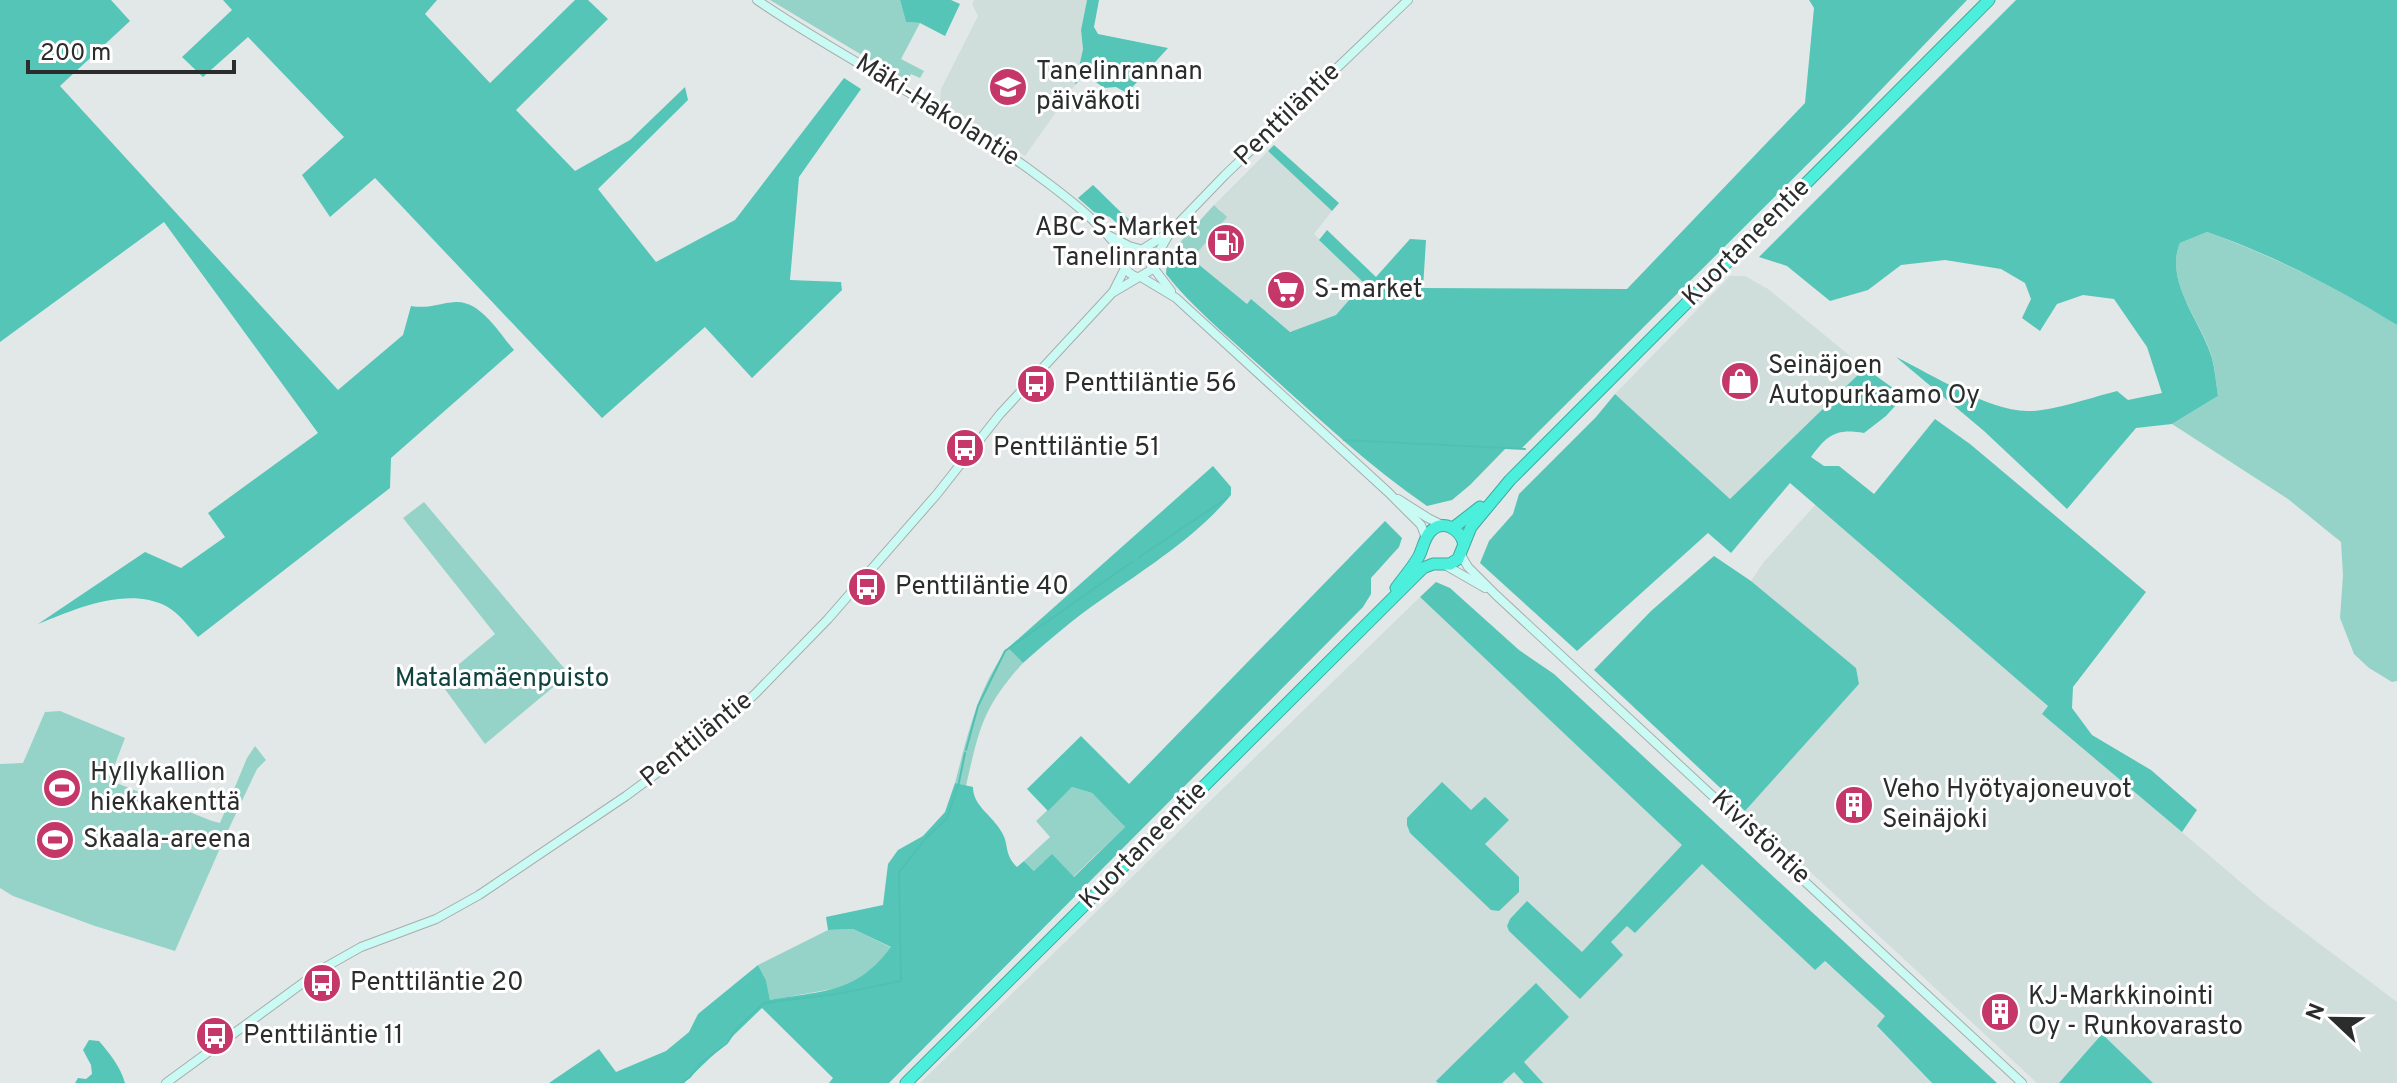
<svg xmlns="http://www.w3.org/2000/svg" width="2397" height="1083" font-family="Overpass,sans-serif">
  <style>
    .built { fill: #cfdedb }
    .green { fill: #95d3c9 }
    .forest { fill: #55c5b7 }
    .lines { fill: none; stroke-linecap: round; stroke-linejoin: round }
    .stream { stroke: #4fc0b2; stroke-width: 2 }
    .secondary-casing { stroke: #a8adac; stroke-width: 10 }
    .highway-casing { stroke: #40aa9e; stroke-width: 13 }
    .secondary { stroke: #c9faf4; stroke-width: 8 }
    .highway { stroke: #4ceedc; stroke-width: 11 }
    .labels { text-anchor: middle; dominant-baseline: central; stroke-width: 6; stroke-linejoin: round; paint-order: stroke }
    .poi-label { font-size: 26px; fill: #2b2d2c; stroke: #fff; text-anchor: start }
    .street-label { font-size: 26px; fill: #2b2d2c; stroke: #fff }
    .park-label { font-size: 26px; fill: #10433e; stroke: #fff }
  </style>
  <rect width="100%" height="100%" fill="#e2e8e7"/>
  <!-- built -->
  <g class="built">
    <path d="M 974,0 L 1087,0 L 1081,30 L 1083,49 L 1075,85 L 1025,156 L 940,104 L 941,89 L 978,16 L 972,4 Z"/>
    <path d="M 1268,151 L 1332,211 L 1314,234 L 1364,283 L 1336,315 L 1290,332 L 1251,300 L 1247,304 L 1192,259 L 1207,239 L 1218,230 L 1221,210 L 1214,205 Z"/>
    <path d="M 1730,276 L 1745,276 L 1768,289 L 1865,368 L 1730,500 L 1615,394 Z"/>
    <path d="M 1816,504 L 2049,707 L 2043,714 L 2264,902 L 2397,1002 L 2397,1083 L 2153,1083 L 2102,1035 L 2059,1083 L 2037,1083 L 1745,811 L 1859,684 L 1856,668 L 1751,581 L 1763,563 Z"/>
    <path d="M 1420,597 L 1815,970 L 1824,961 L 1886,1016 L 1877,1027 L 1932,1083 L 920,1083 Z"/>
  </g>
  <!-- green -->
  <g class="green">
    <path d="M 770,0 L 900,0 L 906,22 L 920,23 L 901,59 L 924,71 L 920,78 L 911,74 L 907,82 Z"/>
    <path d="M 1214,205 L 1227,217 L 1192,259 L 1174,249 Z"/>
    <path d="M 2207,232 C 2273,256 2337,288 2397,325 L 2397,681 L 2392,682 L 2369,668 L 2354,654 L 2340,618 L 2343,575 L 2341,542 L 2288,499 L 2172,424 L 2218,396 C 2216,383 2215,369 2212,357 C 2201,320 2164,283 2180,243 Z"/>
    <path d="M 424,502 L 569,674 L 485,744 L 439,681 L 495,634 L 403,518 Z"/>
    <path d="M 1008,648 L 1023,663 C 983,707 979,729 966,786 L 955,783 C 967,738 978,686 1008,648 Z"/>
    <path d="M 60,711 L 125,738 L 109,780 L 212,821 L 220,823 L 247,758 L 255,746 L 266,760 L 257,769 L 224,839 L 175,951 L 95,926 L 13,896 L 0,888 L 0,764 L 23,763 L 45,712 Z"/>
    <path d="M 1072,787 L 1092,793 L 1125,827 L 1073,877 L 1034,871 L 1024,861 L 1050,837 L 1036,821 Z"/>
    <path d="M 853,929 L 892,948 L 871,971 L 844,987 L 770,1000 L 766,980 L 758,965 L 828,930 Z"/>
  </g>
  <!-- forest -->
  <g class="forest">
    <path d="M 0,0 L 111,0 L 130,21 L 60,86 L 338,390 L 403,335 L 411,306 C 431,309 438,303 456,302 C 481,301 499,333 514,350 L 391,458 L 390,488 L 198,637 C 188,626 179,613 166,606 C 127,586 75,609 38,624 L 145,552 L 181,568 L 225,537 L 208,513 L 318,433 L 164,222 L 0,342 Z"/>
    <path d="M 223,0 L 437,0 L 425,14 L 490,83 L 575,0 L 588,0 L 608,19 L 516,110 L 575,171 L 630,140 L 685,87 L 688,100 L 598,189 L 656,262 L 735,220 L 844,78 L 861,89 L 799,177 L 790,280 L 841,282 L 842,290 L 752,378 L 705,327 L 602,418 L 375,178 L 330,217 L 302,175 L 344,137 L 248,37 L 203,77 L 182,57 L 232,10 Z"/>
    <path d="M 900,0 L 951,0 L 960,4 L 945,36 L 920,23 L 906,22 Z"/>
    <path d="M 1087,0 L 1099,0 L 1094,27 L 1098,34 L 1168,48 L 1127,93 L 1116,87 L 1104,88 L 1085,74 L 1075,85 L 1083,49 L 1081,30 Z"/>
    <path d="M 1809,0 L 1967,0 L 1853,119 L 1522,448 L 1506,448 L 1470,485 L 1452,500 L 1427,506 C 1366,464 1313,413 1258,364 C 1226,335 1192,307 1166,274 L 1167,261 L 1174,249 L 1192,259 L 1247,304 L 1251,299 L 1290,332 L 1336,315 L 1364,283 L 1319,240 L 1327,230 L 1376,277 L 1410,239 L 1426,240 L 1423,288 L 1627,289 L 1805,103 L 1814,8 Z"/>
    <path d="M 2016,0 L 2397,0 L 2397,325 C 2337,288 2273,255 2207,232 L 2180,243 C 2164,282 2201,321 2212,358 C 2215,370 2216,383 2218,396 L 2172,424 L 2136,428 L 2067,509 L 1984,431 L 1896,357 C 1933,375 1987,410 2027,411 C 2050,412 2093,397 2117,391 L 2128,400 L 2162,393 L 2147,347 L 2114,299 L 2083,295 L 2057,304 L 2040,331 L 2022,318 L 2031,299 L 2025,283 L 2001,269 L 1945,260 L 1901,265 L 1868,290 L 1830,301 L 1787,266 L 1759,257 Z"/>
    <path d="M 1274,145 L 1339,203 L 1332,211 L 1268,151 Z"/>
    <path d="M 1093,185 C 1112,203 1130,224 1153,235 L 1146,237 L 1127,232 L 1110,217 L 1094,212 L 1078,198 Z"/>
    <path d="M 1865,368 L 1904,396 L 1886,416 L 1864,433 C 1836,428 1827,435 1811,457 L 1824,466 L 1839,466 L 1874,494 L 1935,419 L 1970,444 L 2146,592 L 2073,687 L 2072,708 L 2092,735 L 2151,770 L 2197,810 L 2182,832 L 2042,714 L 2048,706 L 1790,483 L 1731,553 L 1708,533 L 1577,651 L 1480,563 L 1489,541 L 1513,514 L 1519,494 L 1596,417 L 1615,394 L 1730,499 Z"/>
    <path d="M 1213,466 L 1231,487 L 1231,495 C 1195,538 1146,568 1101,600 C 1073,619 1048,641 1023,663 L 1008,648 Z"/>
    <path d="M 1385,521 L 1402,538 L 1399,547 L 1371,578 L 1371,594 L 1363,607 L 889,1083 L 829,1083 L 833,1078 L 762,1008 L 684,1083 L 549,1083 L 599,1049 L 616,1072 L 666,1051 L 689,1032 L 698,1014 L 758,965 L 766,980 L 770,1000 C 823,990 855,995 891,947 L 853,929 L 828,930 L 826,917 L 883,905 L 888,864 L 898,850 L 923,836 L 945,812 L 955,783 L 973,787 C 973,806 992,815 1001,831 C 1010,845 1003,853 1017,867 L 1024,861 L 1034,871 L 1052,854 L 1074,877 L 1125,827 L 1092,793 L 1072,787 L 1048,811 L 1027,789 L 1081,736 L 1129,784 Z"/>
    <path d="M 1714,556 L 1751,581 L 1856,668 L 1859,684 L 1745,811 L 1594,670 L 1651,611 Z"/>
    <path d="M 1436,582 L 1450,588 L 1519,650 L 1554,674 L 1997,1083 L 1932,1083 L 1877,1026 L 1885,1016 L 1825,961 L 1815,970 L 1702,864 L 1635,933 L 1627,926 L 1611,942 L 1623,955 L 1580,999 L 1509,931 L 1507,926 L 1510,919 L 1527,901 L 1582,952 L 1682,845 L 1420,597 Z"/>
    <path d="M 1442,782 L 1471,810 L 1485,797 L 1509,820 L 1485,844 L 1519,877 L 1519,892 L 1499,911 L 1491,910 L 1410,833 L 1407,825 L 1407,818 Z"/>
    <path d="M 1536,983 L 1569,1017 L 1524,1062 L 1543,1083 L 1524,1083 L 1514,1072 L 1502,1083 L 1438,1083 L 1436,1081 Z"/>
    <path d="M 2102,1034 L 2153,1083 L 2059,1083 Z"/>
    <path d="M 89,1040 L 99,1041 C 110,1054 120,1066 125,1083 L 75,1083 L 78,1078 L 86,1079 L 92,1074 L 91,1065 L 83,1050 Z"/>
  </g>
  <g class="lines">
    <!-- stream -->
    <g class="stream">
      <path d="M 1344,440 L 1525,449"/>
      <path d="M 1138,558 L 1227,498"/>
      <path d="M 966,750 L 978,706 L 1005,651 L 1132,562"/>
      <path d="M 681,1083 L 690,1077 L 700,1064 L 727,1043 L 737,1028 L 764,1003 L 842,993 L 901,981 L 899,872 L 927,837 L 947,819 L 959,782 L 965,753"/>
    </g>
    <!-- secondary casing -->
    <g class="secondary-casing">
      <g id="secondary">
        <path d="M 757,0 C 849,63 952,111 1041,178 C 1072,201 1104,226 1125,257"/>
        <path d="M 1143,249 L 1170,232 L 1225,175 L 1408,0"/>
        <path d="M 1128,253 C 1121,263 1125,273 1137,277"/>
        <path d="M 1153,262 L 1168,236"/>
        <path d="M 1152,266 L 1171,291"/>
        <path d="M 1141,277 L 1176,298 L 1388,492 L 1421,525 L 1426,538"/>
        <path d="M 1113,292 L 1125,268"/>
        <path d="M 1398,499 L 1428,518 L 1444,526"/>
        <path d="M 1461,555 L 1468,567 L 1496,595 L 2022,1083"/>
        <path d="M 1445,565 L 1485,588"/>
        <path d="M 166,1083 L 322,969 L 361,947 L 436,919 L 479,895 L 626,796 L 711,733 L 755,694 L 828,619 L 937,494 L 1000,414 L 1112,293 L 1151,270 L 1152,259 L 1147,251 L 1129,246 L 1108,235"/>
      </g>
    </g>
    <!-- highway casing -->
    <g class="highway-casing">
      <g id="highway">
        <path d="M 1453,528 L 1480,507"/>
        <path d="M 1396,588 C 1404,577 1413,567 1419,556 C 1423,548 1424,539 1430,532 C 1443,518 1460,529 1464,544"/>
        <path d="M 906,1083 L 1423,568 L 1433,564 L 1450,564 L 1458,559 L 1471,527 L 1510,480 L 1989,0"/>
      </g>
    </g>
    <!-- secondary -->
    <use href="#secondary" class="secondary"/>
    <!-- highway -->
    <use href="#highway" class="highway"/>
  </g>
  <!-- icons -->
  <defs>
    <g id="school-disc" transform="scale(2)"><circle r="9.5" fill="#c43768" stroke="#fff"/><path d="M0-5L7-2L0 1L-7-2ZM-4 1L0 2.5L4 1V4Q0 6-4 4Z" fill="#fff"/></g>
    <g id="fuel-disc" transform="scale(2)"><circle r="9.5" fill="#c43768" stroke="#fff"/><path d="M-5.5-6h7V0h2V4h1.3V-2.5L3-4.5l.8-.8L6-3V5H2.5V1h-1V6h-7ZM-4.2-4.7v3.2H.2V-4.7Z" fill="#fff"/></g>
    <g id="supermarket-disc" transform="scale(2)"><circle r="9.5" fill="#c43768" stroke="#fff"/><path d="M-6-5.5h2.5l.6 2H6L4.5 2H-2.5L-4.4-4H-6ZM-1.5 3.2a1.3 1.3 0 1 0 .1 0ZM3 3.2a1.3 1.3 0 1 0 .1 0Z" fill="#fff"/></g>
    <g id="shop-disc" transform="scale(2)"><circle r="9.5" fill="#c43768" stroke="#fff"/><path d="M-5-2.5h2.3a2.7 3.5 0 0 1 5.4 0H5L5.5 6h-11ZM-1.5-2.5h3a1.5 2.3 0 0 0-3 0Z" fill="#fff"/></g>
    <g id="bus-disc" transform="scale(2)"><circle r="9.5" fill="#c43768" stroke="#fff"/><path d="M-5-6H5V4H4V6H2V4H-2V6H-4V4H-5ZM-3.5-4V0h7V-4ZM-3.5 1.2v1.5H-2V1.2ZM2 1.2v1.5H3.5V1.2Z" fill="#fff"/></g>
    <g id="stadium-disc" transform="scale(2)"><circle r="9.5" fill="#c43768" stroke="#fff"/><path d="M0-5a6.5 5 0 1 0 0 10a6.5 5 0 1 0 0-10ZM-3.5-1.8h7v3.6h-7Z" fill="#fff"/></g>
    <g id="building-disc" transform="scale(2)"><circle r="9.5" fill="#c43768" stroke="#fff"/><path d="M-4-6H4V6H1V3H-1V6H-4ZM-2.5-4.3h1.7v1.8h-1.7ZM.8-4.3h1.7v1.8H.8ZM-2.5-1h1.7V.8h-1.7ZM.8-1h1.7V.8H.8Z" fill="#fff"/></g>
  </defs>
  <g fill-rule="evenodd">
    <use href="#school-disc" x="1008" y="87"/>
    <use href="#fuel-disc" x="1226" y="243"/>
    <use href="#supermarket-disc" x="1286" y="290"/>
    <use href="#shop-disc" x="1740" y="381"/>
    <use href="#bus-disc" x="1036" y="384"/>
    <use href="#bus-disc" x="965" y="448"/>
    <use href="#bus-disc" x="867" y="587"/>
    <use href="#stadium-disc" x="62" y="788"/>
    <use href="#building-disc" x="1854" y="805"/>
    <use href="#stadium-disc" x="55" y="840"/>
    <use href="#bus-disc" x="322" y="983"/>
    <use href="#building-disc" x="2000" y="1012"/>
    <use href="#bus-disc" x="215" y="1036"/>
  </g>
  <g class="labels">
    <!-- poi labels -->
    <g class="poi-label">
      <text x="1036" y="72">Tanelinrannan<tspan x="1036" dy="30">päiväkoti</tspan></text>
      <text x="1198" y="228" text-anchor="end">ABC S-Market<tspan x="1198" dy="30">Tanelinranta</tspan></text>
      <text x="1314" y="290">S-market</text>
      <text x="1768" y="366">Seinäjoen<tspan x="1768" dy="30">Autopurkaamo Oy</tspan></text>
      <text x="1064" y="384">Penttiläntie 56</text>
      <text x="993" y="448">Penttiläntie 51</text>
      <text x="895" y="587">Penttiläntie 40</text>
      <text x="90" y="773">Hyllykallion<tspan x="90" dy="30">hiekkakenttä</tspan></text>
      <text x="1882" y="790">Veho Hyötyajoneuvot<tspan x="1882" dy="30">Seinäjoki</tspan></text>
      <text x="83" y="840">Skaala-areena</text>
      <text x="350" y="983">Penttiläntie 20</text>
      <text x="2028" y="997">KJ-Markkinointi<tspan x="2028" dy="30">Oy - Runkovarasto</tspan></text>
      <text x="243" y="1036">Penttiläntie 11</text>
    </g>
    <!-- street labels -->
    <g class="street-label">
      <text transform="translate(937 111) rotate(32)">Mäki-Hakolantie</text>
      <text transform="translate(1288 115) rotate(-44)">Penttiläntie</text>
      <text transform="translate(1747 243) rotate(-45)">Kuortaneentie</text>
      <text transform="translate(697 740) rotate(-39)">Penttiläntie</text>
      <text transform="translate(1760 838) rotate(43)">Kivistöntie</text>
      <text transform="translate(1144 846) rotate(-45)">Kuortaneentie</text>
    </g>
    <!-- park labels -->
    <g class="park-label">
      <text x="502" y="679">Matalamäenpuisto</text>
    </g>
  </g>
  <!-- north arrow -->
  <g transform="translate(2333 1019) rotate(292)" stroke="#ffffff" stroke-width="6" paint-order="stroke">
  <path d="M0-6L14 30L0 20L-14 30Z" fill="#2b2d2c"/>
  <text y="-12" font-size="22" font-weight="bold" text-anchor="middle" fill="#2b2d2c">N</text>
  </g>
  <!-- scale -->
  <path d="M28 60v12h206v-12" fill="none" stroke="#2b2d2c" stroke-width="4"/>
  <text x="40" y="60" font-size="24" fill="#2b2d2c" stroke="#ffffff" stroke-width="6" paint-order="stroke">200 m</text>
</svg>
